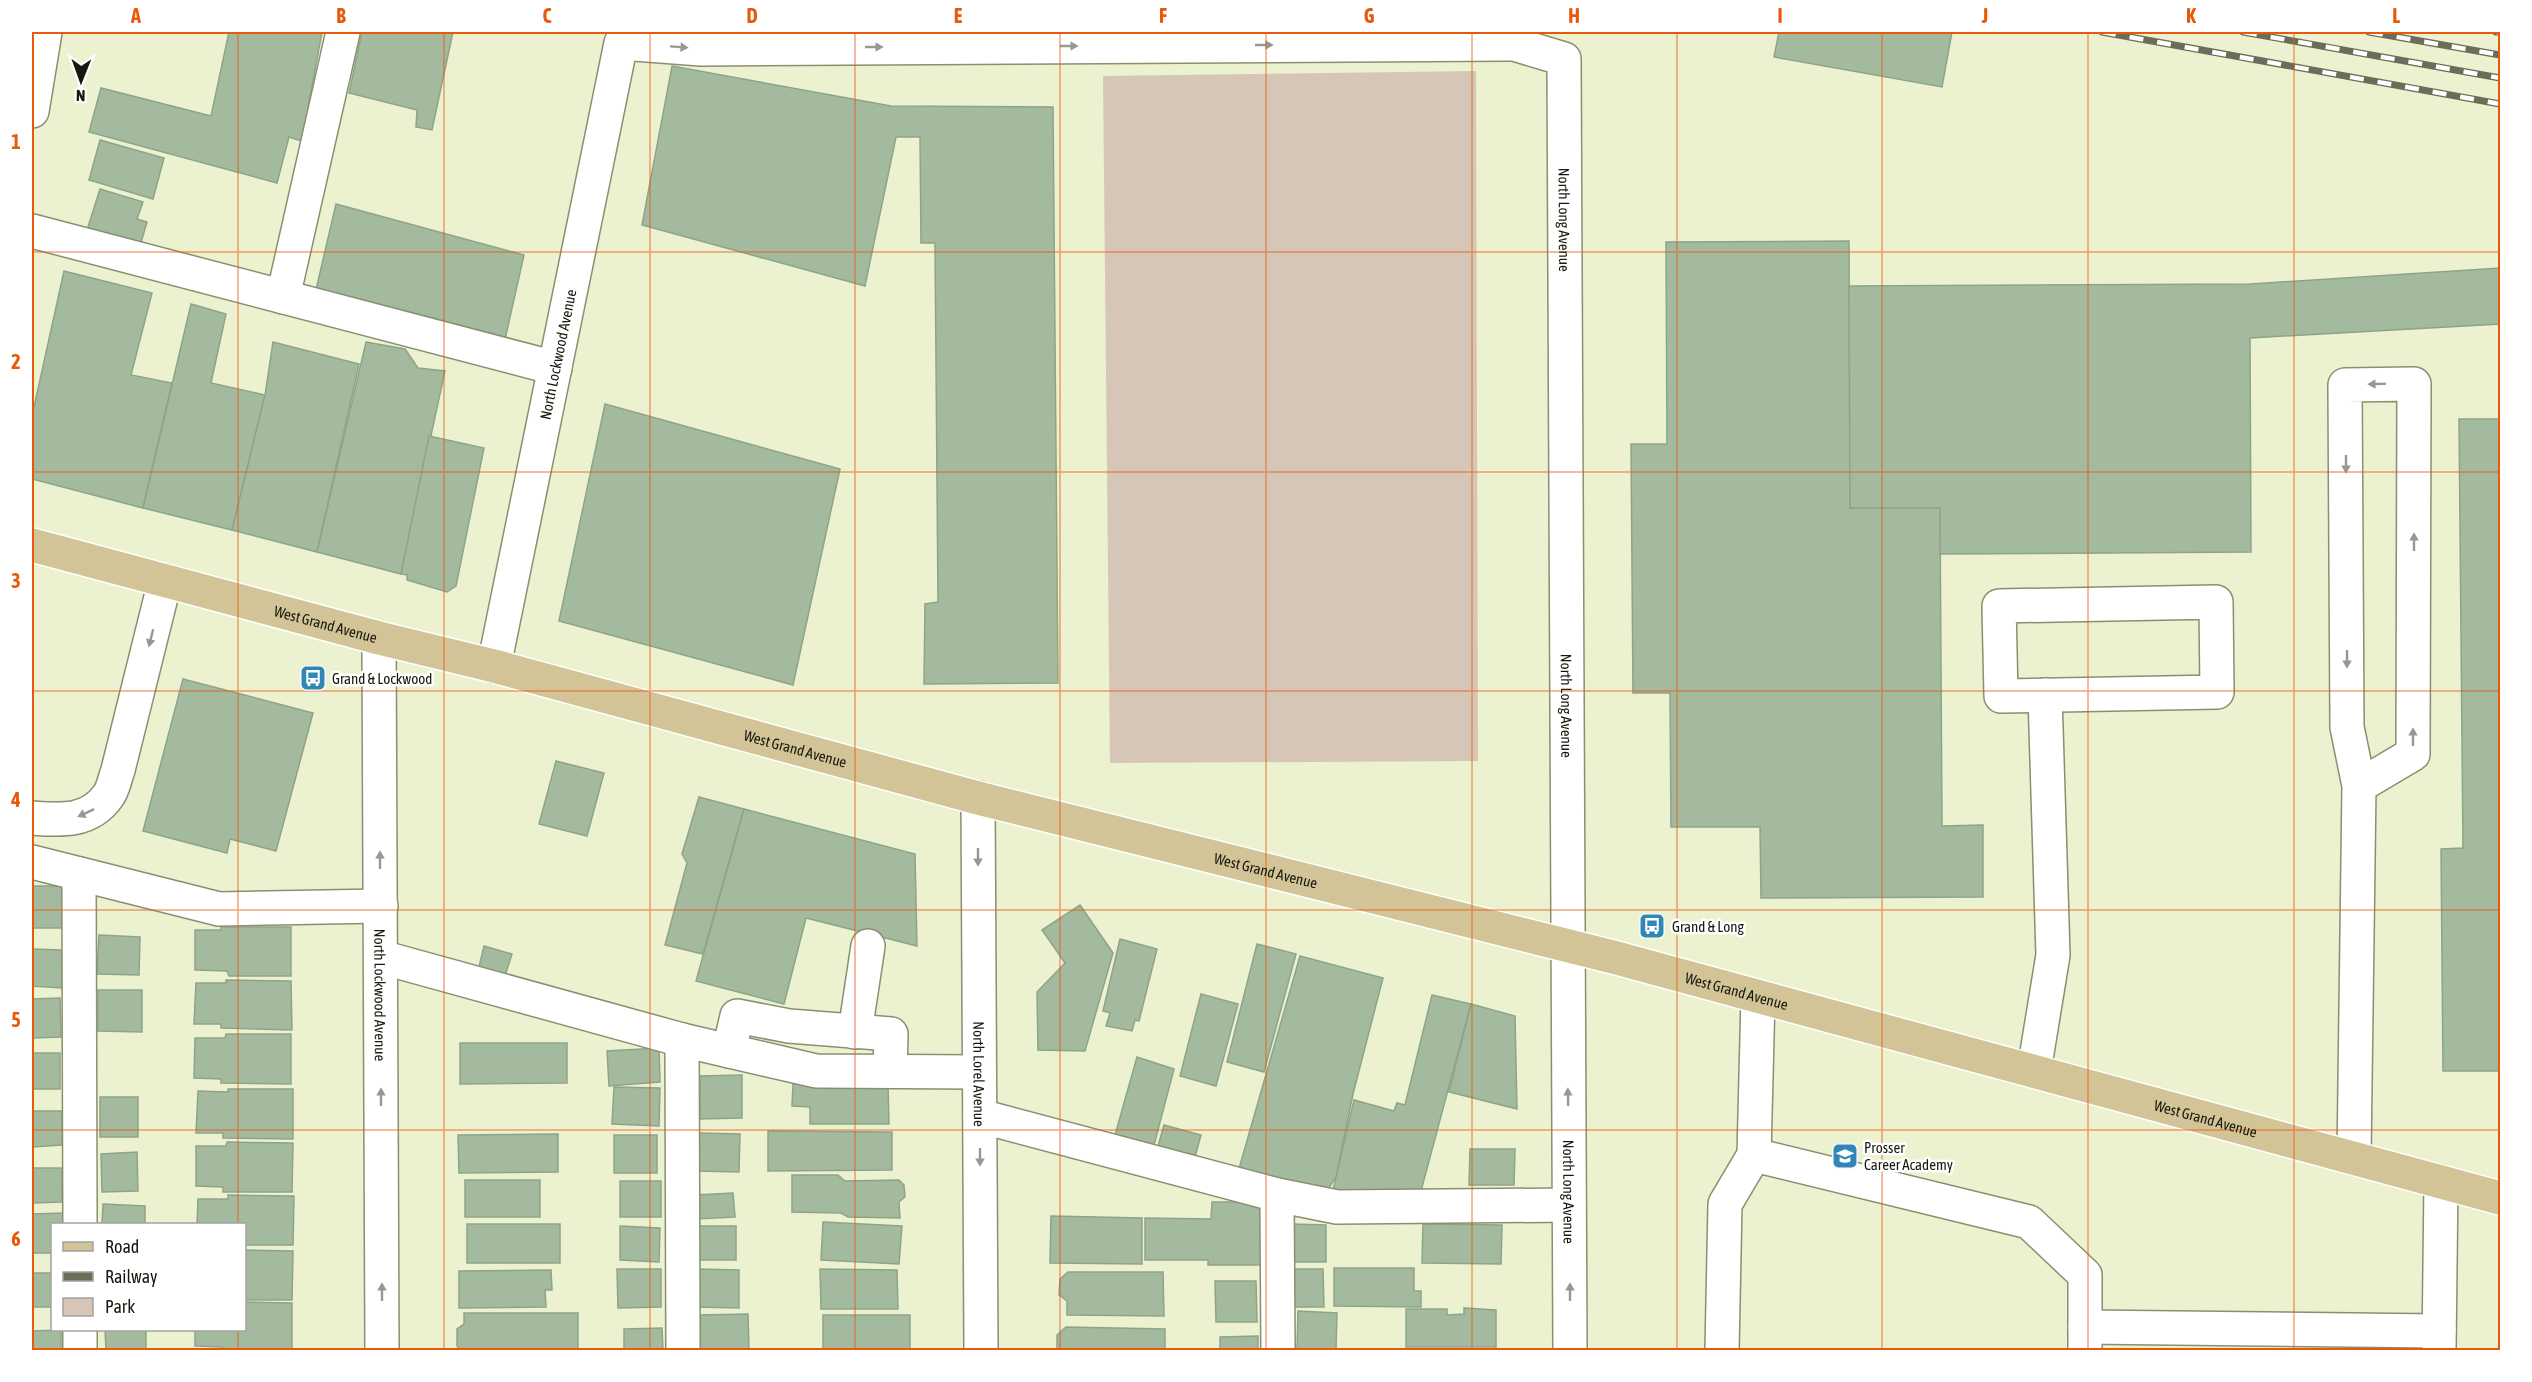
<svg xmlns="http://www.w3.org/2000/svg" width="2532" height="1382" font-family="'Asap Condensed',sans-serif">
  <style>
    .green { fill: #d6c6b7 }
    .building { fill: #a4ba9f; stroke: #8ea489; stroke-width: 1.5 }
    .lines { fill: none; stroke-linecap: round; stroke-linejoin: round }
    .minor-casing { stroke: #8a8f70; stroke-width: 36 }
    .major-casing { stroke: #fff; stroke-width: 36 }
    .minor { stroke: #fff; stroke-width: 33 }
    .major { stroke: #d3c498; stroke-width: 33 }
    .rail-casing { stroke: #6a6d58; stroke-width: 7 }
    .rail { stroke: #fff; stroke-width: 4.5; stroke-dasharray: 14; stroke-linecap: butt }
    .oneway { fill: #979892 }
    .grid { fill: none; stroke: #e8590c; stroke-width: 1.5; stroke-opacity: 0.55 }
    .labels { text-anchor: middle; dominant-baseline: central; stroke-width: 5; stroke-linejoin: round; paint-order: stroke }
    .street-label { font-size: 15px; fill: #18190d; stroke: #fff }
    .poi-label { font-size: 15px; fill: #18190d; stroke: #fff; text-anchor: start }
    .neatline { fill: none; stroke: #e8590c; stroke-width: 2 }
    .grid-label { font-size: 20px; text-anchor: middle; font-weight: bold; fill: #e8590c }
  </style>
  <rect width="100%" height="100%" fill="#ecf1cf"/>
  <!-- green -->
  <path class="green" d="M 1476,71 L 1478,761 L 1110,763 L 1103,76 Z"/>
  <!-- building -->
  <g class="building">
    <path d="M 229,32 L 322,32 L 302,141 L 289,137 L 277,183 L 89,132 L 101,88 L 211,116 Z"/>
    <path d="M 362,32 L 453,32 L 432,130 L 416,127 L 417,110 L 349,93 Z"/>
    <path d="M 1779,32 L 1952,32 L 1942,87 L 1774,57 Z"/>
    <path d="M 672,66 L 891,106 L 1053,107 L 1058,683 L 924,684 L 925,604 L 938,602 L 935,243 L 921,243 L 920,137 L 896,137 L 865,286 L 642,225 Z"/>
    <path d="M 100,140 L 164,158 L 153,199 L 89,180 Z"/>
    <path d="M 100,189 L 143,202 L 137,219 L 147,222 L 140,246 L 87,230 Z"/>
    <path d="M 336,204 L 524,255 L 504,344 L 315,294 Z"/>
    <path d="M 1849,241 L 1850,508 L 1940,508 L 1942,826 L 1983,825 L 1983,897 L 1761,898 L 1760,827 L 1671,827 L 1670,693 L 1633,693 L 1631,444 L 1667,444 L 1666,242 Z"/>
    <path d="M 2500,268 L 2500,324 L 2250,338 L 2251,552 L 1940,554 L 1940,508 L 1850,508 L 1849,286 L 2250,284 Z"/>
    <path d="M 64,271 L 152,293 L 131,375 L 172,383 L 143,508 L 32,479 L 32,416 Z"/>
    <path d="M 191,304 L 226,314 L 211,383 L 265,395 L 232,530 L 143,508 Z"/>
    <path d="M 273,342 L 359,364 L 317,552 L 232,530 L 265,395 Z"/>
    <path d="M 366,342 L 405,349 L 418,368 L 445,371 L 401,574 L 317,552 Z"/>
    <path d="M 605,404 L 840,469 L 793,685 L 559,621 Z"/>
    <path d="M 2459,419 L 2500,419 L 2500,1071 L 2443,1071 L 2441,849 L 2463,848 Z"/>
    <path d="M 429,436 L 484,448 L 456,586 L 447,592 L 407,580 L 407,575 L 401,574 Z"/>
    <path d="M 183,679 L 313,713 L 276,851 L 230,839 L 227,853 L 143,831 Z"/>
    <path d="M 556,761 L 604,773 L 587,836 L 539,824 Z"/>
    <path d="M 699,797 L 744,809 L 703,954 L 665,945 L 687,863 L 682,854 Z"/>
    <path d="M 744,809 L 915,854 L 917,946 L 806,918 L 784,1004 L 696,981 Z"/>
    <rect x="32" y="886" width="30" height="42"/>
    <path d="M 1080,905 L 1113,953 L 1085,1051 L 1038,1050 L 1037,992 L 1065,963 L 1042,930 Z"/>
    <path d="M 221,927 L 291,927 L 291,976 L 229,976 L 227,971 L 195,970 L 195,930 L 221,930 Z"/>
    <path d="M 99,935 L 140,937 L 139,975 L 97,974 Z"/>
    <path d="M 1120,939 L 1157,949 L 1139,1021 L 1135,1020 L 1132,1031 L 1106,1026 L 1110,1013 L 1103,1011 Z"/>
    <path d="M 1257,944 L 1296,954 L 1264,1072 L 1227,1062 Z"/>
    <path d="M 484,946 L 512,954 L 505,976 L 479,967 Z"/>
    <path d="M 32,949 L 62,950 L 62,988 L 32,986 Z"/>
    <path d="M 1300,956 L 1383,978 L 1353,1094 L 1336,1177 L 1325,1194 L 1238,1172 Z"/>
    <path d="M 226,980 L 291,981 L 292,1030 L 221,1028 L 221,1024 L 194,1024 L 196,983 L 226,983 Z"/>
    <path d="M 98,990 L 142,990 L 142,1032 L 98,1031 Z"/>
    <path d="M 1201,994 L 1238,1004 L 1216,1086 L 1180,1076 Z"/>
    <path d="M 1432,995 L 1471,1004 L 1421,1191 L 1333,1190 L 1354,1100 L 1394,1111 L 1397,1103 L 1405,1105 Z"/>
    <path d="M 60,998 L 61,1037 L 32,1038 L 32,999 Z"/>
    <path d="M 1471,1004 L 1515,1016 L 1517,1109 L 1449,1092 Z"/>
    <path d="M 226,1034 L 291,1034 L 291,1084 L 221,1083 L 221,1079 L 194,1078 L 195,1038 L 225,1038 Z"/>
    <path d="M 460,1043 L 567,1043 L 567,1083 L 460,1084 Z"/>
    <path d="M 659,1048 L 660,1082 L 609,1086 L 607,1051 Z"/>
    <rect x="32" y="1053" width="28" height="36"/>
    <path d="M 1137,1057 L 1174,1069 L 1154,1145 L 1115,1135 Z"/>
    <path d="M 742,1075 L 742,1118 L 700,1119 L 700,1076 Z"/>
    <path d="M 793,1084 L 888,1085 L 889,1124 L 810,1124 L 810,1107 L 792,1106 Z"/>
    <path d="M 614,1087 L 660,1088 L 659,1126 L 612,1124 Z"/>
    <path d="M 228,1089 L 293,1089 L 293,1139 L 223,1138 L 223,1133 L 196,1133 L 198,1091 L 228,1092 Z"/>
    <rect x="100" y="1097" width="38" height="40"/>
    <path d="M 32,1111 L 62,1111 L 62,1145 L 32,1147 Z"/>
    <path d="M 1164,1125 L 1201,1135 L 1195,1157 L 1158,1146 Z"/>
    <path d="M 768,1131 L 892,1132 L 892,1170 L 768,1171 Z"/>
    <path d="M 698,1133 L 740,1134 L 739,1172 L 698,1171 Z"/>
    <path d="M 558,1134 L 558,1172 L 459,1173 L 458,1135 Z"/>
    <rect x="614" y="1135" width="43" height="38"/>
    <path d="M 227,1142 L 293,1143 L 292,1192 L 223,1192 L 223,1187 L 196,1186 L 196,1146 L 226,1146 Z"/>
    <path d="M 1470,1149 L 1515,1149 L 1514,1185 L 1469,1185 Z"/>
    <path d="M 137,1152 L 138,1191 L 102,1192 L 101,1154 Z"/>
    <path d="M 32,1168 L 62,1168 L 62,1202 L 32,1203 Z"/>
    <path d="M 792,1175 L 838,1175 L 845,1181 L 899,1180 L 904,1185 L 905,1197 L 899,1202 L 900,1218 L 848,1217 L 841,1213 L 792,1212 Z"/>
    <rect x="465" y="1180" width="75" height="37"/>
    <rect x="620" y="1181" width="41" height="36"/>
    <path d="M 733,1193 L 735,1217 L 696,1219 L 695,1195 Z"/>
    <path d="M 228,1195 L 294,1196 L 293,1245 L 244,1245 L 244,1224 L 197,1224 L 198,1199 L 228,1199 Z"/>
    <path d="M 1212,1202 L 1263,1202 L 1263,1265 L 1208,1265 L 1208,1260 L 1145,1260 L 1145,1218 L 1211,1219 Z"/>
    <path d="M 103,1204 L 145,1206 L 145,1224 L 102,1224 Z"/>
    <path d="M 64,1213 L 64,1224 L 52,1224 L 52,1253 L 32,1253 L 32,1214 Z"/>
    <path d="M 1051,1216 L 1142,1218 L 1142,1264 L 1050,1263 Z"/>
    <path d="M 823,1222 L 902,1226 L 899,1264 L 821,1260 Z"/>
    <rect x="467" y="1224" width="93" height="39"/>
    <path d="M 1292,1224 L 1326,1225 L 1326,1262 L 1291,1262 Z"/>
    <path d="M 1423,1224 L 1502,1225 L 1501,1264 L 1422,1263 Z"/>
    <path d="M 620,1226 L 660,1228 L 659,1262 L 620,1260 Z"/>
    <path d="M 698,1226 L 736,1226 L 736,1260 L 699,1260 Z"/>
    <path d="M 244,1250 L 293,1251 L 292,1300 L 244,1300 Z"/>
    <path d="M 1334,1268 L 1414,1268 L 1414,1291 L 1421,1291 L 1421,1307 L 1334,1306 Z"/>
    <path d="M 617,1269 L 661,1269 L 661,1307 L 618,1308 Z"/>
    <path d="M 698,1269 L 739,1270 L 739,1308 L 697,1307 Z"/>
    <path d="M 820,1269 L 897,1270 L 898,1309 L 821,1309 Z"/>
    <path d="M 1293,1269 L 1323,1269 L 1324,1307 L 1292,1307 Z"/>
    <path d="M 551,1270 L 552,1290 L 545,1290 L 546,1307 L 459,1308 L 459,1271 Z"/>
    <path d="M 1068,1272 L 1163,1272 L 1164,1316 L 1067,1315 L 1067,1301 L 1059,1295 L 1060,1279 Z"/>
    <rect x="32" y="1273" width="20" height="34"/>
    <path d="M 1215,1281 L 1256,1281 L 1257,1322 L 1216,1322 Z"/>
    <path d="M 244,1302 L 292,1303 L 292,1350 L 221,1350 L 222,1347 L 195,1346 L 195,1330 L 244,1330 Z"/>
    <path d="M 1464,1308 L 1496,1310 L 1496,1347 L 1406,1347 L 1406,1309 L 1447,1309 L 1447,1315 L 1464,1314 Z"/>
    <path d="M 1298,1311 L 1337,1313 L 1336,1349 L 1297,1349 Z"/>
    <path d="M 464,1313 L 578,1313 L 578,1350 L 461,1350 L 457,1346 L 457,1329 L 464,1324 Z"/>
    <path d="M 748,1314 L 749,1350 L 697,1350 L 697,1315 Z"/>
    <rect x="823" y="1315" width="87" height="35"/>
    <path d="M 1066,1327 L 1165,1329 L 1165,1350 L 1057,1350 L 1057,1335 Z"/>
    <path d="M 662,1328 L 663,1350 L 624,1350 L 624,1329 Z"/>
    <path d="M 61,1330 L 61,1350 L 32,1350 L 32,1331 Z"/>
    <path d="M 105,1330 L 146,1330 L 146,1350 L 106,1350 Z"/>
    <path d="M 1258,1336 L 1258,1350 L 1220,1350 L 1220,1337 Z"/>
  </g>
  <g class="lines">
    <!-- minor casing -->
    <g class="minor-casing">
      <g id="minor">
        <path d="M 32,111 L 45,32"/>
        <path d="M 32,231 L 555,368"/>
        <path d="M 283,297 L 343,32"/>
        <path d="M 2216,602 L 2217,692 L 2001,696 L 1999,606 Z"/>
        <path id="s1" d="M 379,638 L 382,1350"/>
        <path id="s2" d="M 494,666 L 621,43 L 701,49 L 1506,44 L 1514,44 L 1564,59 L 1570,1350"/>
        <path id="s3" d="M 978,798 L 981,1350"/>
        <path d="M 32,818 C 60,820 89,823 108,796 C 113,790 115,778 118,770 L 165,581"/>
        <path d="M 32,862 L 219,909 L 381,906"/>
        <path d="M 79,874 L 80,1224"/>
        <path d="M 381,957 L 682,1040 L 816,1071 L 979,1072"/>
        <path d="M 855,1032 L 868,946"/>
        <path d="M 682,1040 L 683,1350"/>
        <path d="M 729,1051 L 737,1016 L 789,1026 L 891,1034 L 890,1071"/>
        <path d="M 2034,1071 L 2053,955 L 2045,695"/>
        <path d="M 980,1116 L 1277,1195 L 1337,1207 L 1569,1205"/>
        <path d="M 1754,1155 L 2029,1222 L 2085,1275 L 2085,1350"/>
        <path d="M 2354,1158 L 2359,786 L 2347,727 L 2345,385 L 2414,384 L 2413,754 L 2359,786"/>
        <path d="M 1277,1195 L 1278,1350"/>
        <path d="M 2085,1327 L 2439,1331"/>
        <path d="M 80,1330 L 80,1350"/>
        <path d="M 1722,1350 L 1725,1204 L 1754,1155 L 1758,997"/>
        <path d="M 2439,1350 L 2441,1182"/>
      </g>
    </g>
    <!-- major casing -->
    <g class="major-casing">
      <g id="major">
        <path id="s4" d="M 32,545 L 379,638 L 494,666 L 978,798 L 1613,957 L 2500,1198"/>
      </g>
    </g>
    <!-- minor -->
    <use href="#minor" class="minor"/>
    <!-- major -->
    <use href="#major" class="major"/>
    <!-- rail casing -->
    <g class="rail-casing">
      <g id="rail">
        <path d="M 2102,32 L 2500,104"/>
        <path d="M 2243,32 L 2500,78"/>
        <path d="M 2369,32 L 2500,55"/>
        <path d="M 2496,32 L 2500,32"/>
      </g>
    </g>
    <!-- rail -->
    <use href="#rail" class="rail"/>
  </g>
  <!-- one-way arrows -->
  <defs><path id="oneway-solid" d="M-6-.8H1V-3.2L6.5 0L1 3.2V.8H-6Z" transform="scale(1.5)"/></defs>
  <g class="oneway">
    <use href="#oneway-solid" transform="translate(1264 45)"/>
    <use href="#oneway-solid" transform="translate(1069 46)"/>
    <use href="#oneway-solid" transform="translate(679 47) rotate(4)"/>
    <use href="#oneway-solid" transform="translate(874 47)"/>
    <use href="#oneway-solid" transform="translate(2377 384) rotate(179)"/>
    <use href="#oneway-solid" transform="translate(2346 464) rotate(90)"/>
    <use href="#oneway-solid" transform="translate(2414 542) rotate(-90)"/>
    <use href="#oneway-solid" transform="translate(151 638) rotate(104)"/>
    <use href="#oneway-solid" transform="translate(2347 659) rotate(90)"/>
    <use href="#oneway-solid" transform="translate(2413 737) rotate(-90)"/>
    <use href="#oneway-solid" transform="translate(86 813) rotate(155)"/>
    <use href="#oneway-solid" transform="translate(978 857) rotate(90)"/>
    <use href="#oneway-solid" transform="translate(380 860) rotate(-90)"/>
    <use href="#oneway-solid" transform="translate(381 1097) rotate(-90)"/>
    <use href="#oneway-solid" transform="translate(1568 1097) rotate(-91)"/>
    <use href="#oneway-solid" transform="translate(980 1157) rotate(90)"/>
    <use href="#oneway-solid" transform="translate(382 1292) rotate(-90)"/>
    <use href="#oneway-solid" transform="translate(1570 1292) rotate(-90)"/>
  </g>
  <!-- grid -->
  <path class="grid" d="M 238,32 L 238,1224M 444,32 L 444,1350M 650,32 L 650,1350M 855,32 L 855,1350M 1060,32 L 1060,1350M 1266,32 L 1266,1350M 1472,32 L 1472,1350M 1677,32 L 1677,1350M 1882,32 L 1882,1350M 2088,32 L 2088,1350M 2294,32 L 2294,1350M 32,252 L 2500,252M 32,472 L 2500,472M 32,691 L 2500,691M 32,910 L 2500,910M 32,1130 L 2500,1130M 238,1330 L 238,1350"/>
  <!-- icons -->
  <defs>
    <g id="bus-square" transform="scale(1.35)"><rect x="-9" y="-9" width="18" height="18" rx="4" fill="#3086b5" stroke="#fff"/><path d="M-5-6H5V4H4V6H2V4H-2V6H-4V4H-5ZM-3.5-4V0h7V-4ZM-3.5 1.2v1.5H-2V1.2ZM2 1.2v1.5H3.5V1.2Z" fill="#fff"/></g>
    <g id="school-square" transform="scale(1.35)"><rect x="-9" y="-9" width="18" height="18" rx="4" fill="#3086b5" stroke="#fff"/><path d="M0-5L7-2L0 1L-7-2ZM-4 1L0 2.5L4 1V4Q0 6-4 4Z" fill="#fff"/></g>
  </defs>
  <g fill-rule="evenodd">
    <use href="#bus-square" x="313" y="678"/>
    <use href="#bus-square" x="1652" y="926"/>
    <use href="#school-square" x="1845" y="1156"/>
  </g>
  <g class="labels">
    <!-- street labels -->
    <g class="street-label">
      <text stroke="none"><textPath href="#s2" startOffset="1742">North Long Avenue</textPath></text>
      <text stroke="none"><textPath href="#s2" startOffset="318">North Lockwood Avenue</textPath></text>
      <text stroke="none"><textPath href="#s4" startOffset="304">West Grand Avenue</textPath></text>
      <text stroke="none"><textPath href="#s2" startOffset="2228">North Long Avenue</textPath></text>
      <text stroke="none"><textPath href="#s4" startOffset="790">West Grand Avenue</textPath></text>
      <text stroke="none"><textPath href="#s4" startOffset="1276">West Grand Avenue</textPath></text>
      <text stroke="none"><textPath href="#s4" startOffset="1762">West Grand Avenue</textPath></text>
      <text stroke="none"><textPath href="#s1" startOffset="357">North Lockwood Avenue</textPath></text>
      <text stroke="none"><textPath href="#s3" startOffset="276">North Lorel Avenue</textPath></text>
      <text stroke="none"><textPath href="#s4" startOffset="2248">West Grand Avenue</textPath></text>
      <text stroke="none"><textPath href="#s2" startOffset="2714">North Long Avenue</textPath></text>
    </g>
    <!-- poi labels -->
    <g class="poi-label">
      <text x="332" y="678">Grand &amp; Lockwood</text>
      <text x="1672" y="926">Grand &amp; Long</text>
      <text x="1864" y="1147">Prosser<tspan x="1864" dy="17">Career Academy</tspan></text>
    </g>
  </g>
  <!-- border -->
  <rect width="2532" height="1382" fill="none" stroke="#ffffff" stroke-width="66"/>
  <!-- legend -->
  <rect x="51" y="1223" width="195" height="108" fill="#ffffff" stroke="#a3a39e" stroke-width="1.5"/>
  <rect x="63" y="1242" width="30" height="9" fill="#d3c498" stroke="#a3a39e" stroke-width="1.5"/>
  <text x="105" y="1253" font-size="18" fill="#18190d">Road</text>
  <rect x="63" y="1272" width="30" height="9" fill="#6a6d58" stroke="#a3a39e" stroke-width="1.5"/>
  <text x="105" y="1283" font-size="18" fill="#18190d">Railway</text>
  <rect x="63" y="1298" width="30" height="18" fill="#d6c6b7" stroke="#a3a39e" stroke-width="1.5"/>
  <text x="105" y="1313" font-size="18" fill="#18190d">Park</text>
  <!-- north arrow -->
  <g transform="translate(81 81) rotate(181)" stroke="#ffffff" stroke-width="4.5" paint-order="stroke">
  <path d="M0-4.5L10 22L0 15L-10 22Z" fill="#18190d"/>
  <text y="-9" font-size="16" font-weight="bold" text-anchor="middle" fill="#18190d">N</text>
  </g>
  <rect x="33" y="33" width="2466" height="1316" class="neatline"/>
  <g class="grid-label">
    <text x="136" y="23">A</text>
    <text x="341" y="23">B</text>
    <text x="547" y="23">C</text>
    <text x="752" y="23">D</text>
    <text x="958" y="23">E</text>
    <text x="1163" y="23">F</text>
    <text x="1369" y="23">G</text>
    <text x="1574" y="23">H</text>
    <text x="1780" y="23">I</text>
    <text x="1985" y="23">J</text>
    <text x="2191" y="23">K</text>
    <text x="2396" y="23">L</text>
    <text x="16" y="149">1</text>
    <text x="16" y="369">2</text>
    <text x="16" y="588">3</text>
    <text x="16" y="807">4</text>
    <text x="16" y="1027">5</text>
    <text x="16" y="1246">6</text>
  </g>
</svg>
